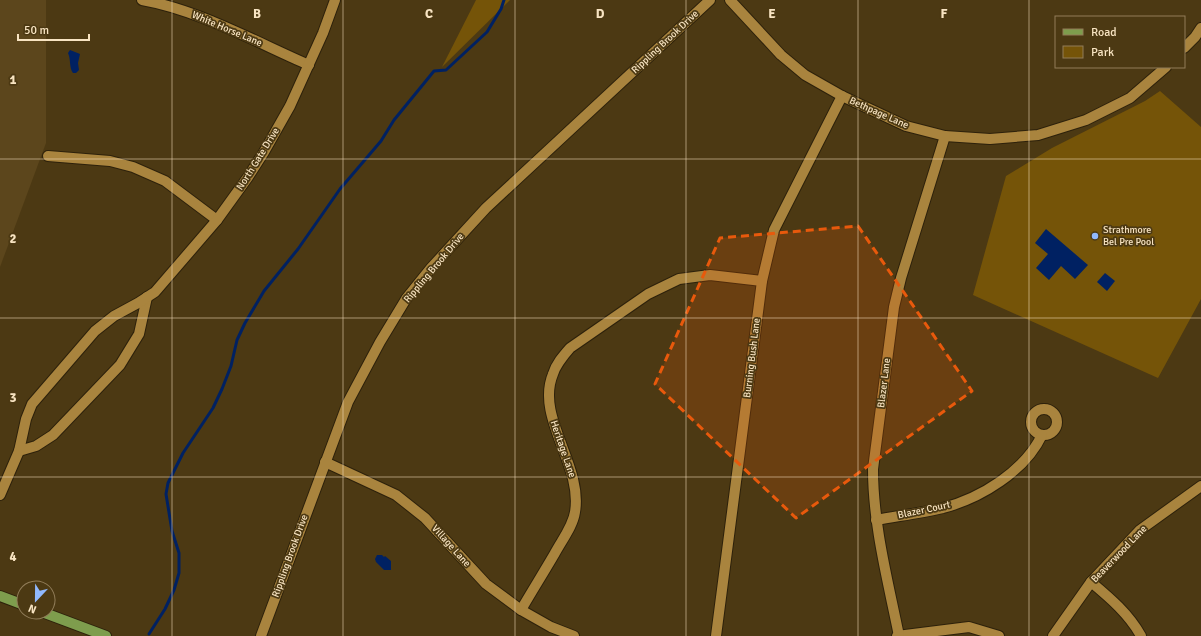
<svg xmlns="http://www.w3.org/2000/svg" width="1201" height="636" font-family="Signika,sans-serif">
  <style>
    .built { fill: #5c461c }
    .green { fill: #755408 }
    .water { fill: #002162 }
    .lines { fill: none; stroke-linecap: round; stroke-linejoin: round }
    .stream { stroke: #002162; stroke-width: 3 }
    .minor-casing { stroke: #2d210b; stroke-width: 12 }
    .major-casing { stroke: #2d210b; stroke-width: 12 }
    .minor { stroke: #a9843e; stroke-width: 10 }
    .major { stroke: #7e9d4d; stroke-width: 10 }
    .marked { fill: #e8590c; fill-opacity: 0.2; stroke: #e8590c; stroke-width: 3; stroke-dasharray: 8 5; stroke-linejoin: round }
    .grid { fill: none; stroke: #f8e4c2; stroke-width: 1; stroke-opacity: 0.55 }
    .poi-dot { fill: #90b8fd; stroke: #4c3913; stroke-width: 1.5 }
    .labels { text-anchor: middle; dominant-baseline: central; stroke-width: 3.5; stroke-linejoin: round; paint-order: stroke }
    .street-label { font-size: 10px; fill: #f8e4c2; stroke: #4c3913 }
    .poi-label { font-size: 10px; fill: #f8e4c2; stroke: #4c3913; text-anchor: start }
    .grid-label { font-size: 13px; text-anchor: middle; font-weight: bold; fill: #f8e4c2; stroke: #4c3913; stroke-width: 3.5; stroke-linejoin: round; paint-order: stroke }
  </style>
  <rect width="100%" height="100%" fill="#4c3913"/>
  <!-- built -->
  <path class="built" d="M 0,0 L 46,0 L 46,143 L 0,267 Z"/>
  <!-- green -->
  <g class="green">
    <path d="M 476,0 L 510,0 L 442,67 Z"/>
    <path d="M 1160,91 L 1201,127 L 1201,299 L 1158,378 L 973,295 L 1006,176 L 1052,148 L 1145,101 Z"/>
  </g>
  <!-- water -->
  <g class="water">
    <path d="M 70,50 L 80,54 L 78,63 L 79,70 L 76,73 L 73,73 C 69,68 71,59 68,53 Z"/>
    <path d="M 1046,229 L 1088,265 L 1075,279 L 1061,266 L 1049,280 L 1036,268 L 1048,254 L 1035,243 Z"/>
    <path d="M 1105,273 L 1115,281 L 1107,291 L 1097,282 Z"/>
    <path d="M 377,555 L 382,555 L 384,557 L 385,556 L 391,561 L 391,570 L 384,570 L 376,562 L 375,559 Z"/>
  </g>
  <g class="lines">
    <!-- stream -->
    <path class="stream" d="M 149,634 L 165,609 L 174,590 L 179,573 L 179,553 L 172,531 L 166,494 L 168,483 L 183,453 L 213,408 L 222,389 L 231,366 L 237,340 L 245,323 L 264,291 L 298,249 L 340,189 L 381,141 L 394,120 L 434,71 L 446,70 L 487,32 L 501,9 L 504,0"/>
    <!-- minor casing -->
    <g class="minor-casing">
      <g id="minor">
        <path d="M 142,0 C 199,10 256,42 309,65"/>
        <path d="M 730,0 L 781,55 L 805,75 L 842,96 L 906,126 L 945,136 L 990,139 L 1038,135 L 1086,120 L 1130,98 L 1166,67"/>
        <path d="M 1184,48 L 1195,37 L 1201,28"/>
        <path d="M 48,156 L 110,161 L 133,167 L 165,181 L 217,220"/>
        <circle cx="1044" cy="422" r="13"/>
        <path d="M 19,451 L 36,446 L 53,435 L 120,365 L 139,334 L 147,297"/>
        <path d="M 325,462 L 396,495 L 425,518 L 486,584 L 521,610 L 551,627 L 574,636"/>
        <path d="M 0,495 L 19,451 L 26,419 L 32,404 L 95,331 L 114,316 L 138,303 L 155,292 L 217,220 L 248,177 L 264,152 L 290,106 L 323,33 L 335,0"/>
        <path d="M 876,520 C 898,516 921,513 943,508 C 981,498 1025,471 1042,435"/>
        <path d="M 1091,582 C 1110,598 1129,614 1141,636"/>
        <path d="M 521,610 C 532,591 544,572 555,553 C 562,540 573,526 575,512 C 583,465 535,417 553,374 C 556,364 563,356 570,348 L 648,294 L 679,279 L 710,275 L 762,281"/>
        <path d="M 261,636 L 348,402 L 380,342 L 406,299 L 431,268 L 486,208 L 710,0"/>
        <path d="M 716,636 L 762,281 L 774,230 L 842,96"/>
        <path d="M 897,636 L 969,627 L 999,636"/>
        <path d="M 899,636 C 888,581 873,525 873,469 L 894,307 L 901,278 L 945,136"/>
        <path d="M 1053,636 L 1091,582 L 1140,530 L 1201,486"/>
      </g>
    </g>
    <!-- major casing -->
    <g class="major-casing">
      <g id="major">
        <path d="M 0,596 L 24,605"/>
        <path d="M 42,612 L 106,636"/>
      </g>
    </g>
    <!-- minor -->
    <use href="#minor" class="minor"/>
    <!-- major -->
    <use href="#major" class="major"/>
  </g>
  <!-- marked area -->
  <path class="marked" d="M 858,226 L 972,391 L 796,518 L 655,384 L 720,238 Z"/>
  <!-- grid -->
  <path class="grid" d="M 172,0 L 172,636M 343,0 L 343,636M 515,0 L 515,636M 686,0 L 686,636M 858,0 L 858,636M 1029,0 L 1029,636M 0,159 L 1201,159M 0,318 L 1201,318M 0,477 L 1201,477"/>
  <!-- markers -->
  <circle class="poi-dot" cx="1095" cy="236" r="4"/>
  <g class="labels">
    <!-- street labels -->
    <g class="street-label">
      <text transform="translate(227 29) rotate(23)">White Horse Lane</text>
      <text transform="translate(665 42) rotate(-43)">Rippling Brook Drive</text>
      <text transform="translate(879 113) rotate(24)">Bethpage Lane</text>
      <text transform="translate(258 159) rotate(-58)">North Gate Drive</text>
      <text transform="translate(434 268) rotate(-50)">Rippling Brook Drive</text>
      <text transform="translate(752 358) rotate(-83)">Burning Bush Lane</text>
      <text transform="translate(884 383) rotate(-83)">Blazer Lane</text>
      <text transform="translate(563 449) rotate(71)">Heritage Lane</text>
      <text transform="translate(924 510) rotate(-12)">Blazer Court</text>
      <text transform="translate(451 546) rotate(48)">Village Lane</text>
      <text transform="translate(1119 554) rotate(-46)">Beaverwood Lane</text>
      <text transform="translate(290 556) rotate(-70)">Rippling Brook Drive</text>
    </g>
    <!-- poi labels -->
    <g class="poi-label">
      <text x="1103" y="230">Strathmore<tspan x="1103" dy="12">Bel Pre Pool</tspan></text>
    </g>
  </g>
  <g class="grid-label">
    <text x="257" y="18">B</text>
    <text x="429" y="18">C</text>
    <text x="600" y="18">D</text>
    <text x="772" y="18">E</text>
    <text x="944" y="18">F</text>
    <text x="13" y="84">1</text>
    <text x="13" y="243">2</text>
    <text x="13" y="402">3</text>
    <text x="13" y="561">4</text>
  </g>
  <!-- legend -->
  <rect x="1055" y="16" width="130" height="52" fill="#4c3913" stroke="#917d59"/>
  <rect x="1063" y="29" width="20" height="6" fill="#7e9d4d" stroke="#917d59"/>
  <text x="1091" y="36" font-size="12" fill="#f8e4c2">Road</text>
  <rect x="1063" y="46" width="20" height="12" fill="#755408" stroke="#917d59"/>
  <text x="1091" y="56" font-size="12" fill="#f8e4c2">Park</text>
  <!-- north arrow -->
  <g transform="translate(36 600) rotate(202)"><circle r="19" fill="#4c3913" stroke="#917d59"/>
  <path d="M0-3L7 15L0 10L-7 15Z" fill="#90b8fd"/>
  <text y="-6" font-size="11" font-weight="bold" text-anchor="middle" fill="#f8e4c2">N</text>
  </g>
  <!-- scale -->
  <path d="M18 34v6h71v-6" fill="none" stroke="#f8e4c2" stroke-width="2"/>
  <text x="24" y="34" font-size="12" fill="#f8e4c2" stroke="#4c3913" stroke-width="3" paint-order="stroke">50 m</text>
</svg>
